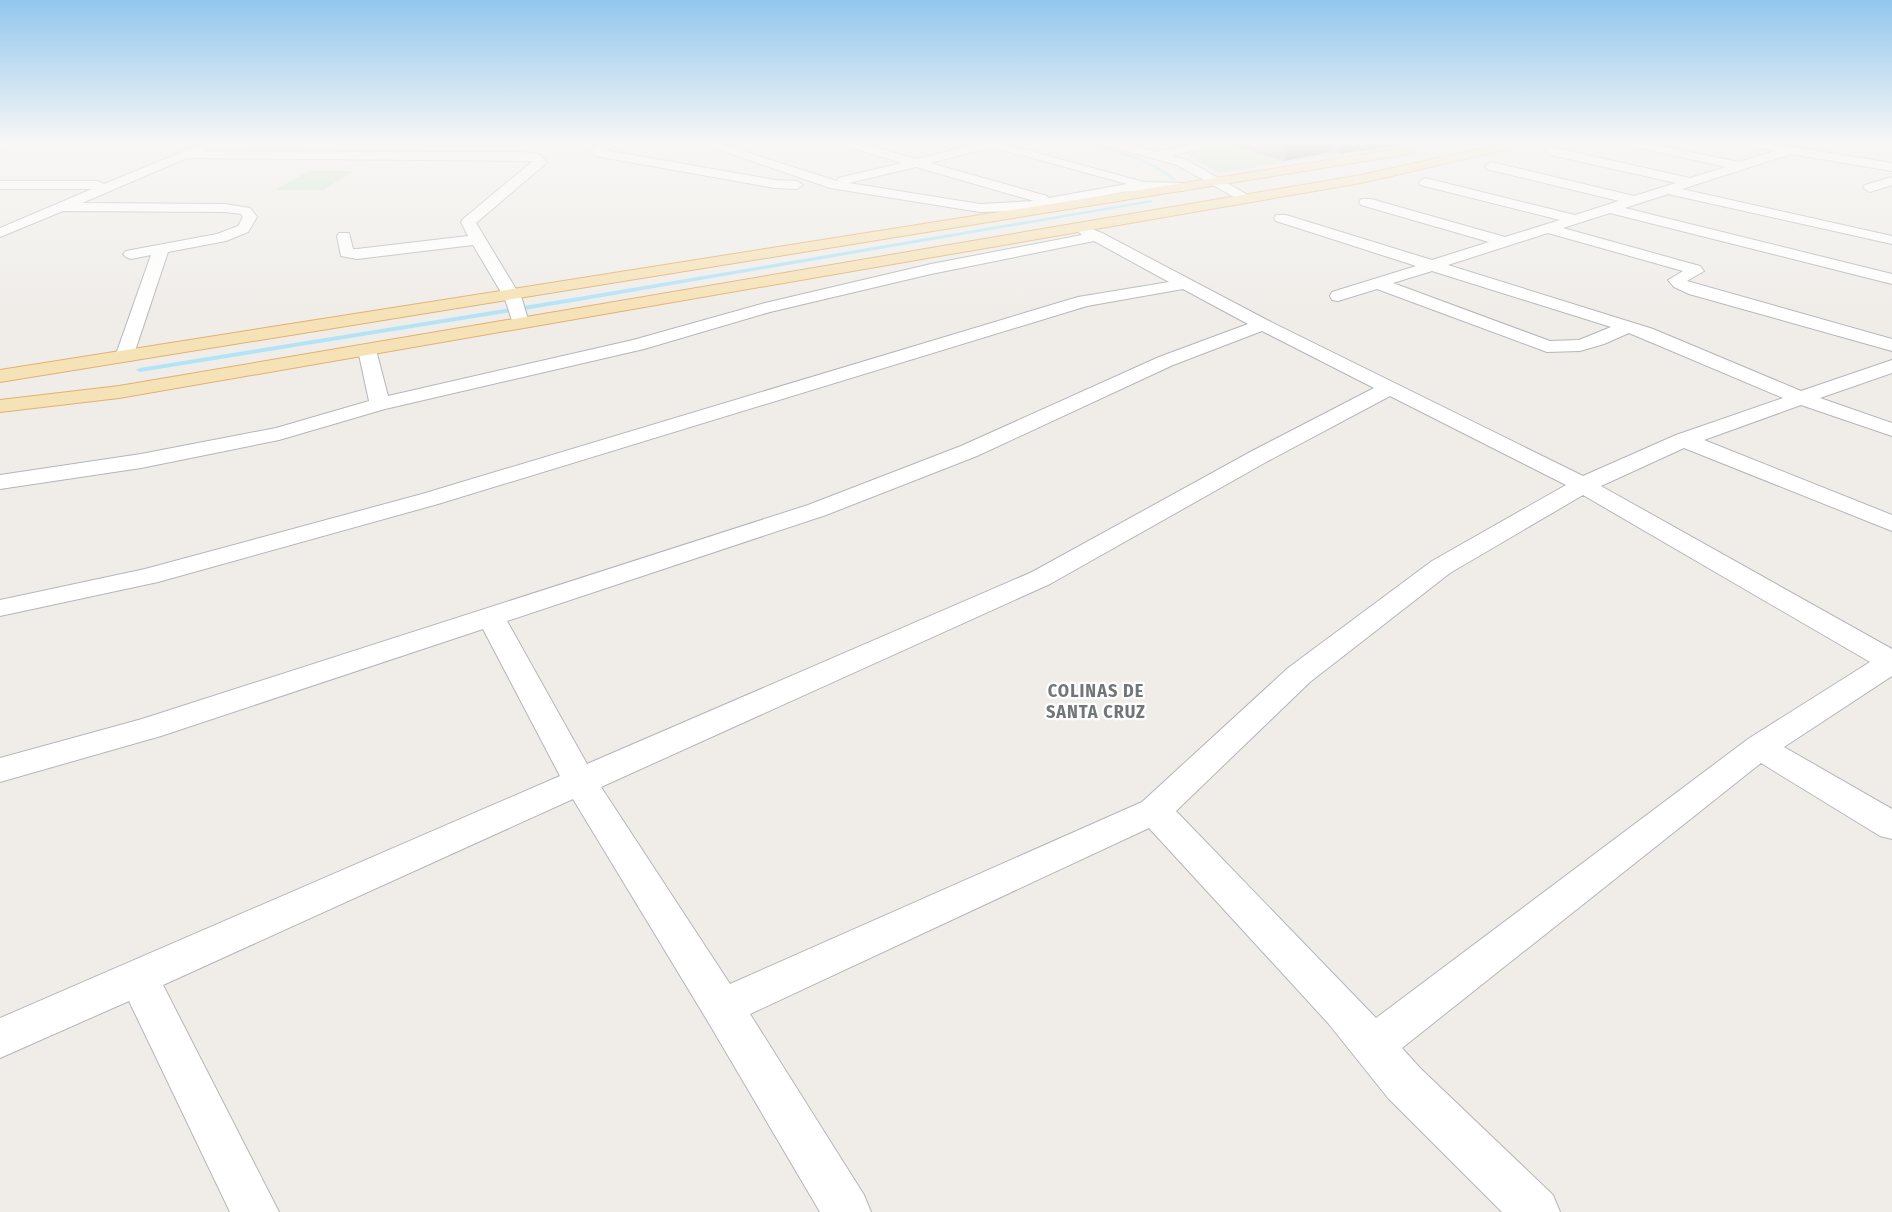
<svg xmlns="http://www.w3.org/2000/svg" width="1892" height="1212" font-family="'Fira Sans Condensed',sans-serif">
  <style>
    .green { fill: #cce4c8 }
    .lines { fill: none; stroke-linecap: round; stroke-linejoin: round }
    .stream { fill: #b3e3f6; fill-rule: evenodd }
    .minor-casing { stroke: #b3b6b9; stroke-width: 2 }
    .major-casing { stroke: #e2b06f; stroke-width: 2 }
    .minor { fill: #fff; fill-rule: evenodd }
    .major { fill: #f6e2b7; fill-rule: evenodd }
    .wall { fill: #afaca9 }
    .shaded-wall { fill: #8e8c8a }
    .labels { text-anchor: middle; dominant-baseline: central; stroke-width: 4.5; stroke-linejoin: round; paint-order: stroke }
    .district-label { font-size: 18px; font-weight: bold; letter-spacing: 1px; fill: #717679; stroke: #fff }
  </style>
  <rect width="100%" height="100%" fill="#f0ede9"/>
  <!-- green -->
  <g class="green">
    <path d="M 1224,142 L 1297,142 L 1339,154 L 1219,173 L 1190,156 L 1190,151 L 1194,148 Z"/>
    <path d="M 309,171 L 354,171 L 323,190 L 275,190 Z"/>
  </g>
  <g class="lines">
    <!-- stream -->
    <g class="stream">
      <path d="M 1075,142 C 1102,141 1156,161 1176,179 L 1172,180 L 1162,172 L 1139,160 Z"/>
      <path d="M 1151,200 L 1153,202 L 579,301 L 140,372 L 136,370 L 140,368 L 579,297 Z"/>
    </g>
    <!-- minor casing -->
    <g class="minor-casing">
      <g id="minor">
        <path d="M 0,142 L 13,142 L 14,143 L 0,149 Z"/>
        <path d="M 601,142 L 627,142 L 604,150 L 775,180 L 797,181 L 803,185 L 797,189 L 775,188 L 595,156 L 590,151 Z"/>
        <path d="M 697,142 L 714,142 L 837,181 L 838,178 L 902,163 L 840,144 L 838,142 L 856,142 L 917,159 L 980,143 L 979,142 L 997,142 L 1144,182 L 1183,183 L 1189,187 L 1183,191 L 1153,189 L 1123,192 L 1022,211 L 980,212 L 830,188 ZM 992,147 L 1127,184 L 1048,198 L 1047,196 L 930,163 ZM 916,167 L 1034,201 L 980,204 L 849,183 Z"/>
        <path d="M 1099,142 L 1118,142 L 1158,152 L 1201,142 L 1220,142 L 1218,144 L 1172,156 L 1185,159 L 1255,199 L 1253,202 L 1243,202 L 1177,165 L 1101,144 Z"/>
        <path d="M 1620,142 L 1641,142 L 1739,162 L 1775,151 L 1743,145 L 1737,142 L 1762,142 L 1892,163 L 1892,171 L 1791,154 L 1682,189 L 1892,236 L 1892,244 L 1668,194 L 1625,208 L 1892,274 L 1892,284 L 1610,213 L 1563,228 L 1700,266 L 1704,271 L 1687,281 L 1892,339 L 1892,351 L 1689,294 L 1674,287 L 1668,280 L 1683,271 L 1548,233 L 1448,265 L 1653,329 L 1801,391 L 1892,360 L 1892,373 L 1820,398 L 1892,423 L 1892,436 L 1801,405 L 1704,440 L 1892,515 L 1892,531 L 1684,448 L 1601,486 L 1892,649 L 1892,676 L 1784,747 L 1892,809 L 1892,839 L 1880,836 L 1761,763 L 1402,1048 L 1420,1068 L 1553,1195 L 1560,1212 L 1502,1212 L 1388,1098 L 1328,1023 L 1149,828 L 750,1014 L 864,1195 L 871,1212 L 820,1212 L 707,1020 L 573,799 L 163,985 L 279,1212 L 230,1212 L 129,1001 L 0,1058 L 0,1018 L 560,776 L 483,629 L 161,736 L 0,782 L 0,758 L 142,719 L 808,505 L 961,446 L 1159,357 L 1248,324 L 1183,289 L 1087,306 L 438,504 L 158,582 L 0,616 L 0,600 L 145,569 L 422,494 L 1078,297 L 1169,282 L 1094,241 L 931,274 L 770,312 L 644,349 L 385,409 L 279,440 L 141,468 L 0,489 L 0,475 L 141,454 L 276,428 L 369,401 L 358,350 L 360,346 L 374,346 L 376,350 L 388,396 L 633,340 L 765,303 L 931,264 L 1082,235 L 1075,229 L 1082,225 L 1102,233 L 1269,321 L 1583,476 L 1676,435 L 1783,398 L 1629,333 L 1604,344 L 1580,351 L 1547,352 L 1377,289 L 1338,301 L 1332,300 L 1330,296 L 1332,292 L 1416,266 L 1276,221 L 1274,218 L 1276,215 L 1286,215 L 1432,260 L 1489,242 L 1361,205 L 1359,202 L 1361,199 L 1371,199 L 1505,237 L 1560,220 L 1420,185 L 1419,182 L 1425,178 L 1575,215 L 1619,201 L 1487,169 L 1485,166 L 1491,162 L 1634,196 L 1676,183 L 1551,155 L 1545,151 L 1551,147 L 1690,178 L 1726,167 L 1626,145 ZM 1432,271 L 1611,327 L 1579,340 L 1550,341 L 1393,283 ZM 1262,331 L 1374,388 L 1252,451 L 1032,572 L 587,764 L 507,621 L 826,515 L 977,456 L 1173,365 ZM 1390,396 L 1566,485 L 1432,561 L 1288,668 L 1142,802 L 730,984 L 601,787 L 1050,584 L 1268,461 ZM 1583,495 L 1870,662 L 1748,739 L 1376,1018 L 1176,811 L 1310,682 L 1450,573 Z"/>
        <path d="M 204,143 L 210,146 L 203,151 L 523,152 L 541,155 L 546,162 L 544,165 L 476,223 L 522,299 L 529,323 L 526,327 L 514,327 L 505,299 L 473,245 L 357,259 L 341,256 L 337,236 L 339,233 L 349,233 L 353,249 L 357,249 L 468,236 L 461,222 L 463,219 L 533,161 L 187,158 L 82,203 L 225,204 L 250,208 L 257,217 L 248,232 L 226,241 L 168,252 L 133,357 L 131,361 L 117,361 L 115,357 L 151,255 L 131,259 L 126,257 L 123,254 L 126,251 L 217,234 L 238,226 L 243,217 L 241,214 L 225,212 L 63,211 L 0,237 L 0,228 L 92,189 L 0,189 L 0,181 L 98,181 L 104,184 Z"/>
        <path d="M 1892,177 L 1892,185 L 1870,192 L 1863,188 L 1865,185 Z"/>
      </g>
    </g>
    <!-- major casing -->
    <g class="major-casing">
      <g id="major">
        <path d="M 1511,142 L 1532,142 L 1526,145 L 1361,183 L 119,398 L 0,412 L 0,400 L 119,386 L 1361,175 Z"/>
        <path d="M 1411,147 L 1415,149 L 1415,153 L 0,382 L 0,370 Z"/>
      </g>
    </g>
    <!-- minor -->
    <use href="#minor" class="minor"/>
    <!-- major -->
    <use href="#major" class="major"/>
  </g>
  <!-- wall -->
  <path class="wall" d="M 1231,142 L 1423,142 L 1339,154 L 1332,152 L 1284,161 L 1231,145 Z"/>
  <!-- shaded-wall -->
  <g class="shaded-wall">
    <path d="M 1287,142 L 1335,142 L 1332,152 L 1284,161 Z"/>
    <path d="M 1342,142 L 1423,142 L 1339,154 Z"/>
  </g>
  <!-- sky -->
  <linearGradient id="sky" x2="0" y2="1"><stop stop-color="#93c7ee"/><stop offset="0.46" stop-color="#f8f7f5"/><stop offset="1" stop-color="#f8f7f5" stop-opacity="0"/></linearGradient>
  <rect width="1892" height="311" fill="url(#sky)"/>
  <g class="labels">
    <!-- district labels -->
    <g class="district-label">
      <text x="1096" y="691">COLINAS DE<tspan x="1096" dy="21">SANTA CRUZ</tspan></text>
    </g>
  </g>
</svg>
